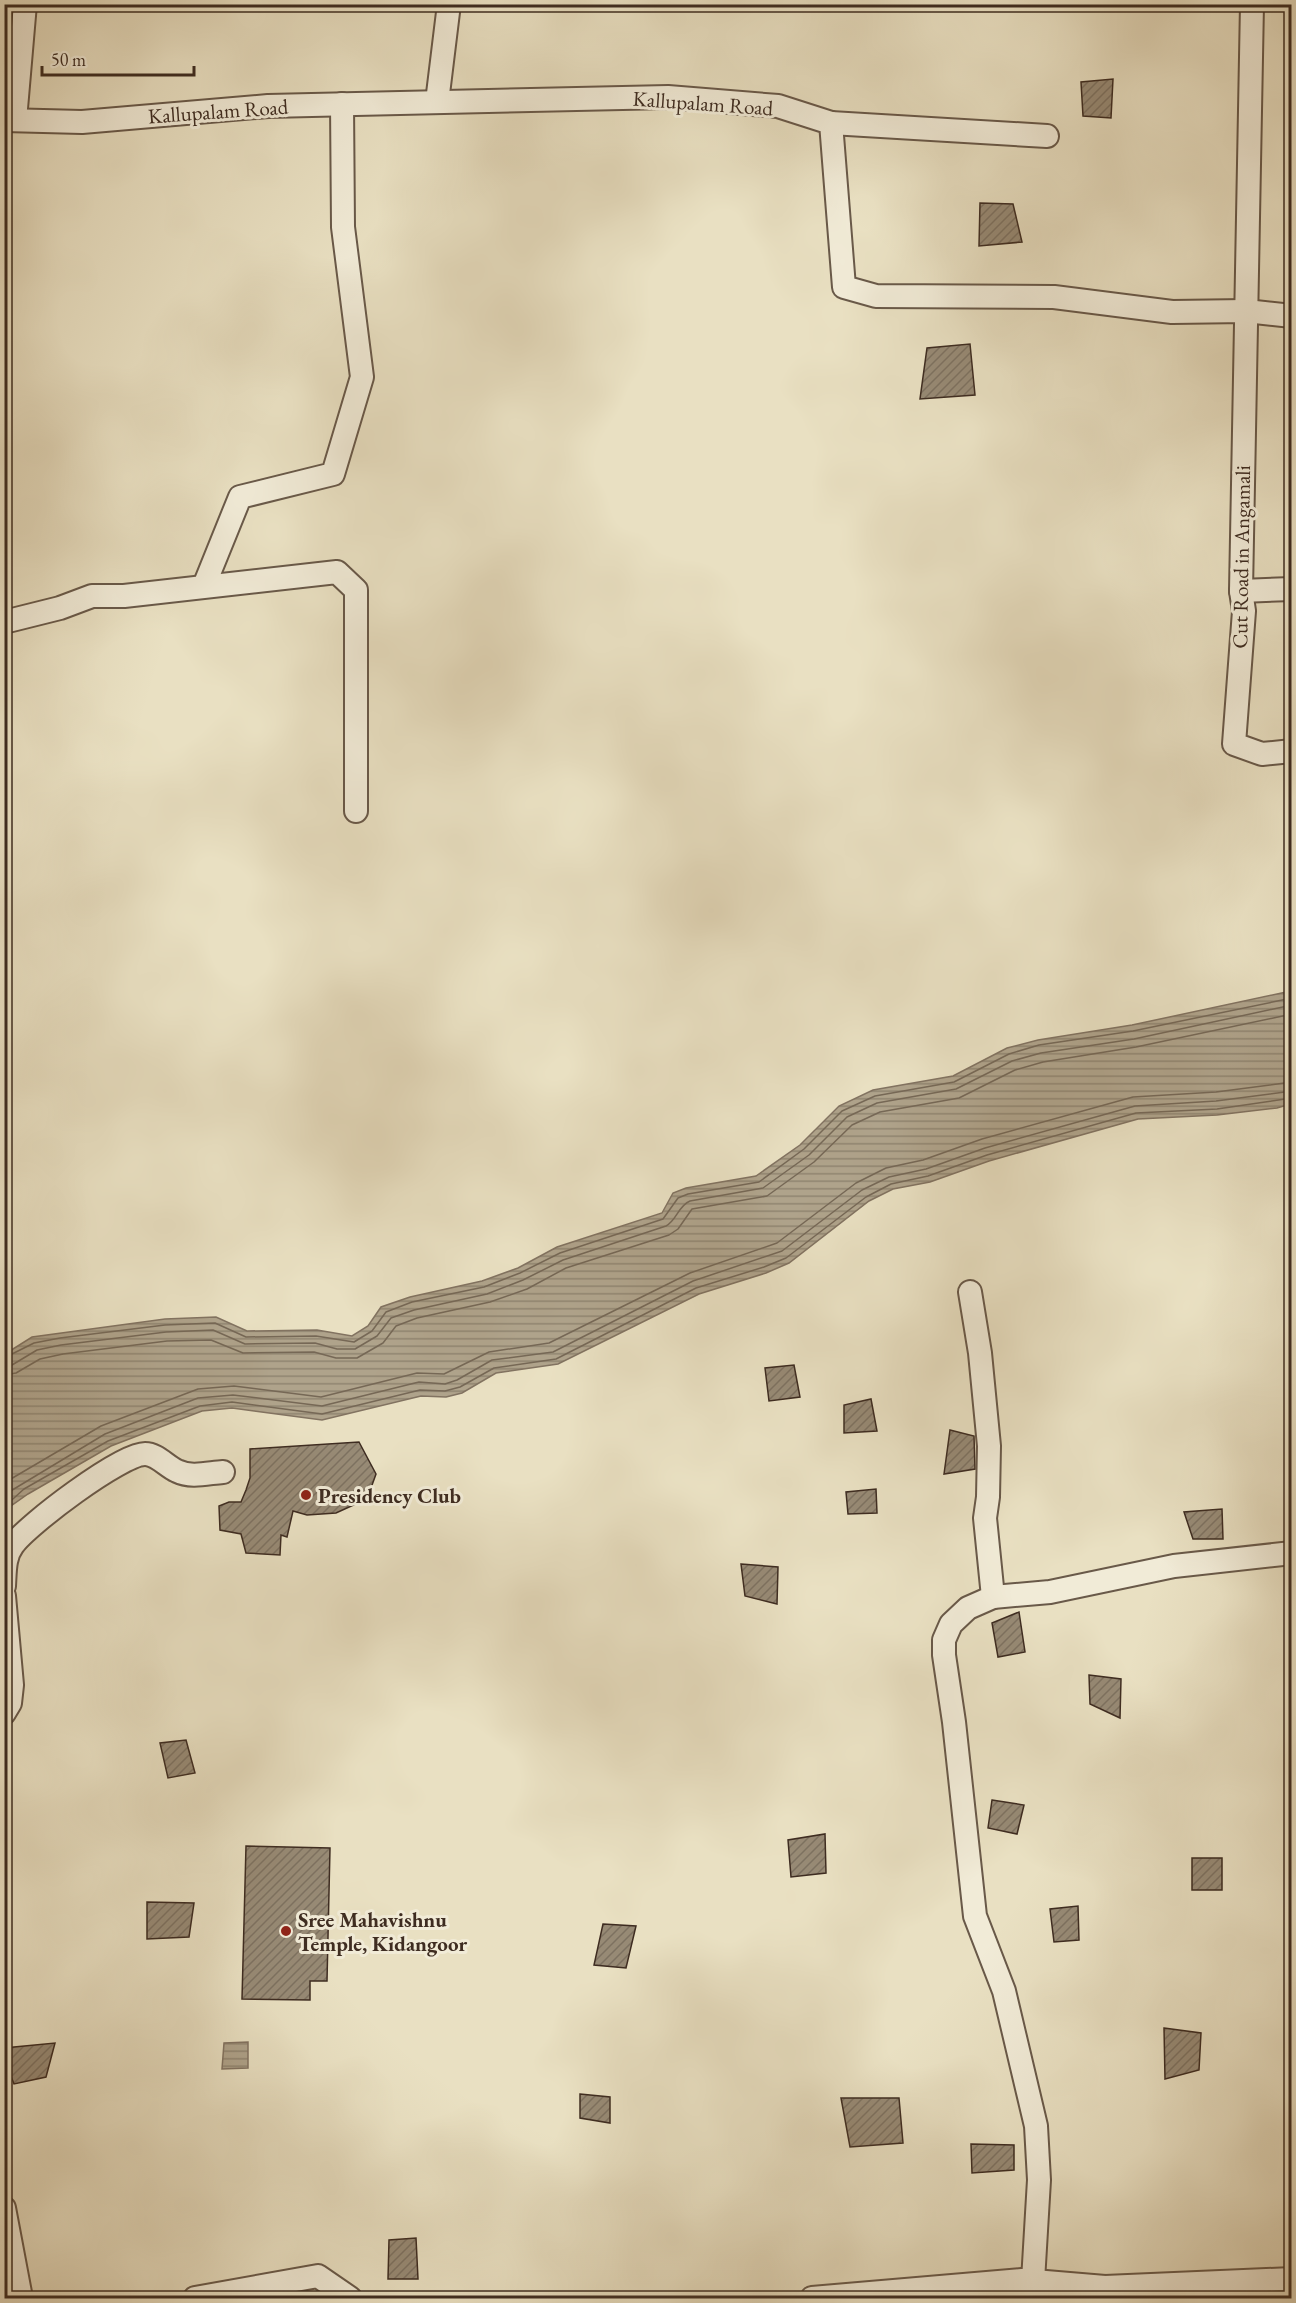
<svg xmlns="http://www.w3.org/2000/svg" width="1296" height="2303" font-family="'EB Garamond',serif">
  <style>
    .water { fill: url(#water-rules); stroke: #827361; stroke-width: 1.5 }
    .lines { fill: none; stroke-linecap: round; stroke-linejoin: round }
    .shore { stroke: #766856; stroke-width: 1.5 }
    .building { fill: url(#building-hatch); stroke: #3e2c21; stroke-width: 1.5 }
    .minor-casing { stroke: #695949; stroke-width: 26 }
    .minor { stroke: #f1ebd7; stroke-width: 22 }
    .poi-dot { fill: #8f2418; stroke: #f1ebd7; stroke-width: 2 }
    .labels { text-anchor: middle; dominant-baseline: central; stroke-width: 6; stroke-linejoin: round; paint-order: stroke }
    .street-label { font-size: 21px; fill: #3e2c21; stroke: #f1ebd7 }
    .poi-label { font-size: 21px; font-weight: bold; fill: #3e2c21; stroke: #f1ebd7; text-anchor: start }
  </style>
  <defs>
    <pattern id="water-rules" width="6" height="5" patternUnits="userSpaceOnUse" patternTransform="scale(1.5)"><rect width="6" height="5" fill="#afa38b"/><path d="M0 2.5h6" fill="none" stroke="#908571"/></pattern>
    <pattern id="building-hatch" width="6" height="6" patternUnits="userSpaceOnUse" patternTransform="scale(1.5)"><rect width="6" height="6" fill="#978a75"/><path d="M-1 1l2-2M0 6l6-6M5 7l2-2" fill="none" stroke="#7d7160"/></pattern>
  </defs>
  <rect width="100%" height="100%" fill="#e9e0c2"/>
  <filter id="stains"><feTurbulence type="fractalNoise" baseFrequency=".00333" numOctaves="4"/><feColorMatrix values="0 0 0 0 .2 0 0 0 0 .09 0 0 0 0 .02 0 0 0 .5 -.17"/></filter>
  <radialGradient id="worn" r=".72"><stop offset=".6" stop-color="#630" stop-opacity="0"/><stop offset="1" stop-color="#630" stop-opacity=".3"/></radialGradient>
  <!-- water -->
  <g class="water">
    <path d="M 1291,991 L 1291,1104 L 1277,1108 L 1217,1115 L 1138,1119 L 989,1161 L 930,1182 L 893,1189 L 869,1201 L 789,1263 L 766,1273 L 699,1294 L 558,1364 L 496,1373 L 462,1393 L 446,1397 L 421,1396 L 322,1420 L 232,1408 L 202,1411 L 111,1446 L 28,1494 L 11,1506 L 5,1522 L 5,1354 L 32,1337 L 165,1319 L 216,1317 L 247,1331 L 317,1330 L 352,1336 L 368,1326 L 381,1307 L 410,1297 L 482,1281 L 518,1268 L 557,1247 L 662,1213 L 673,1193 L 686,1188 L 756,1176 L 800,1145 L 839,1106 L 873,1090 L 953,1076 L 1007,1048 L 1038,1040 L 1132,1025 Z"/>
    <path d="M 248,2042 L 248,2068 L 222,2069 L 224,2043 Z"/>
  </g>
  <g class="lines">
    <!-- shore -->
    <g class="shore">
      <path d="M 4,1358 L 34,1343 L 60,1338 L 165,1325 L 215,1323 L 246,1337 L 316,1336 L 354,1342 L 372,1331 L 386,1312 L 412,1302 L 484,1287 L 520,1273 L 560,1253 L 663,1219 L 678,1198 L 688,1194 L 759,1182 L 804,1149 L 842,1111 L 875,1096 L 954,1082 L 1009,1054 L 1039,1045 L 1133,1031 L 1292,998"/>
      <path d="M 4,1366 L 12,1365 L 37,1350 L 61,1345 L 166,1332 L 213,1330 L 245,1344 L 315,1343 L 337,1349 L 355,1349 L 377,1336 L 391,1318 L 414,1310 L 487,1294 L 523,1280 L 563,1260 L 666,1226 C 677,1220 678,1206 690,1201 L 763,1188 L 809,1155 L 847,1117 L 877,1103 L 956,1089 L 1012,1061 L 1041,1053 L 1134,1039 L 1292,1005"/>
      <path d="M 4,1375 L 16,1373 L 40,1359 L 63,1354 L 167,1341 L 211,1340 L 243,1353 L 314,1352 L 336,1358 L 357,1358 L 383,1343 L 396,1326 L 417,1318 L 490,1302 L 527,1289 L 566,1268 L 669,1235 L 678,1229 L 692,1209 L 767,1196 L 814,1162 L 852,1125 L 880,1112 L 959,1098 L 1015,1070 L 1043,1062 L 1136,1047 L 1292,1014"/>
      <path d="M 4,1483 L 101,1426 L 198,1389 L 234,1386 L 321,1397 L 417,1373 L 444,1374 L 489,1352 L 549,1343 L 690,1273 L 777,1243 L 856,1183 L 886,1168 L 923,1160 L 982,1139 L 1133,1097 L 1216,1092 L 1292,1082"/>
      <path d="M 4,1495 L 105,1434 L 198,1398 L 233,1395 L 322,1406 L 419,1382 L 445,1384 L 457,1380 L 492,1360 L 553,1352 L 693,1281 L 782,1251 L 862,1190 L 889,1177 L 926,1169 L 985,1148 L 1135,1106 L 1216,1101 L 1292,1091"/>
      <path d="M 4,1507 L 24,1489 L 108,1441 L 200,1406 L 232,1402 L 322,1414 L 420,1390 L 445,1391 L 460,1387 L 494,1368 L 556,1359 L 696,1288 L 764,1267 L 786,1258 L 866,1197 L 891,1184 L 928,1176 L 987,1155 L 1136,1113 L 1217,1109 L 1292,1098"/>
    </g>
  </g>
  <!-- building -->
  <g class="building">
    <path d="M 1113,79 L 1111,118 L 1083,116 L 1081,82 Z"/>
    <path d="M 980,203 L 1013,204 L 1022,242 L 979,246 Z"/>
    <path d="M 970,344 L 975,395 L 920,399 L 927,348 Z"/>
    <path d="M 794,1365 L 800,1397 L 769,1401 L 765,1368 Z"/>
    <path d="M 871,1399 L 877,1431 L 844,1433 L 844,1405 Z"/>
    <path d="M 950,1430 L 974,1436 L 975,1469 L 944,1474 Z"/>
    <path d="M 359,1442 L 376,1474 L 367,1499 L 336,1513 L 307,1515 L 293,1511 L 287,1537 L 281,1535 L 280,1555 L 246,1553 L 241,1534 L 220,1530 L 219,1506 L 229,1502 L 241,1502 L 246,1490 L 250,1478 L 250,1449 Z"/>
    <path d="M 876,1489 L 877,1513 L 848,1514 L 846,1492 Z"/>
    <path d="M 1222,1509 L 1223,1539 L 1193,1539 L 1184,1512 Z"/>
    <path d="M 741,1564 L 778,1567 L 777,1604 L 745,1596 Z"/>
    <path d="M 1019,1612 L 1025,1652 L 998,1657 L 992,1623 Z"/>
    <path d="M 1089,1675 L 1121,1679 L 1120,1718 L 1090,1704 Z"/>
    <path d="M 186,1740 L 195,1773 L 168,1778 L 160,1743 Z"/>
    <path d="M 992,1800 L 1024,1805 L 1017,1834 L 988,1828 Z"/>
    <path d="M 825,1834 L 826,1873 L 791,1877 L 788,1840 Z"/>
    <path d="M 246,1846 L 330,1848 L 327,1981 L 310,1981 L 310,2000 L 242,1999 Z"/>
    <rect x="1192" y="1858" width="30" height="32"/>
    <path d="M 147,1902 L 194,1903 L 189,1937 L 147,1939 Z"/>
    <path d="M 1078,1906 L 1079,1940 L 1054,1942 L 1050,1909 Z"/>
    <path d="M 603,1924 L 636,1926 L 626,1968 L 594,1965 Z"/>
    <path d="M 1164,2028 L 1201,2033 L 1199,2070 L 1165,2079 Z"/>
    <path d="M 55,2043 L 46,2077 L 14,2084 L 4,2058 L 4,2048 Z"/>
    <path d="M 580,2094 L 610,2097 L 610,2123 L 580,2118 Z"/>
    <path d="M 841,2098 L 899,2098 L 903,2143 L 850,2147 Z"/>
    <path d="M 971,2144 L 1014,2145 L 1014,2170 L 972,2173 Z"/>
    <path d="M 416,2238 L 418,2279 L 388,2279 L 389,2240 Z"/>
  </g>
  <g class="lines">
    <!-- minor casing -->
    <g class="minor-casing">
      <g id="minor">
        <path d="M 1252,4 L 1241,591 L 1244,611 L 1234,744 L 1262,754 L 1292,751"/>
        <path d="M 437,102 L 449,4"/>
        <path d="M 4,120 L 82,122 L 268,106 L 668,97 L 778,106 L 831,123 L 844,287 L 876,296 L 1054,297 L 1172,312 L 1246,311 L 1292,316"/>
        <path d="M 15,120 L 25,4"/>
        <path d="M 831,123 L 1047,136"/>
        <path d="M 204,586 L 240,497 L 333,474 L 362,377 L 343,227 L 342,104"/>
        <path d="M 1241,591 L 1292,589"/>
        <path d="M 4,622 L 60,608 L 92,596 L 124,596 L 337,572 L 356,590 L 356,811"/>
        <path d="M 970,1292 L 980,1353 L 989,1446 L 988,1497 L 985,1518 L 993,1597 L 968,1608 L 951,1624 L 944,1640 L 944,1655 L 954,1722 L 975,1916 L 1004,1991 L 1036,2126 L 1039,2180 L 1033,2281"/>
        <path d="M 4,1586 C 5,1571 4,1557 13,1545 C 27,1525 121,1454 145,1454 C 157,1454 166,1466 177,1471 C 191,1478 208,1473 223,1472"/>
        <path d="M 4,1596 L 12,1685 L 10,1703 L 4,1713"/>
        <path d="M 993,1597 L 1050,1592 L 1174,1566 L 1292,1553"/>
        <path d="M 4,2208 L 21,2298"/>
        <path d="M 195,2298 L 318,2276 L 350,2298"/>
        <path d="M 812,2298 L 1022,2280 L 1105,2287 L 1292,2279"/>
      </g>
    </g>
    <!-- minor -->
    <use href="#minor" class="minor"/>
  </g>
  <!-- markers -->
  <g class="poi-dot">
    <circle cx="306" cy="1495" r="6"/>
    <circle cx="286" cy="1931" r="6"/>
  </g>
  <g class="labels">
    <!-- street labels -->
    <g class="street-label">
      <text transform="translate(703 103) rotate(4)">Kallupalam Road</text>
      <text transform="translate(218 111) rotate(-4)">Kallupalam Road</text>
      <text transform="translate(1241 557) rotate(-89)">Cut Road in Angamali</text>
    </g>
    <!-- poi labels -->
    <g class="poi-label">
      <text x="318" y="1495">Presidency Club</text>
      <text x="298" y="1919">Sree Mahavishnu<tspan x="298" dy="24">Temple, Kidangoor</tspan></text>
    </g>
  </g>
  <!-- margin -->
  <rect width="1296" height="2303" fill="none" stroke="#e9e0c2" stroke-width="24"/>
  <rect x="6" y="6" width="1284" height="2291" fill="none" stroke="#3e2c21" stroke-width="3"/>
  <rect x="12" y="12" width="1272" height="2279" fill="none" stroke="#3e2c21" stroke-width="1.5"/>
  <!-- scale -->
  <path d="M42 66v9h152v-9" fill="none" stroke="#3e2c21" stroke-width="3"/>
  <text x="51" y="66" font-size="18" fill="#3e2c21" stroke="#f1ebd7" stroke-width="4.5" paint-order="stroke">50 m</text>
  <rect width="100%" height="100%" filter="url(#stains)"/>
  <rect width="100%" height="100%" fill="url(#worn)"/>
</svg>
